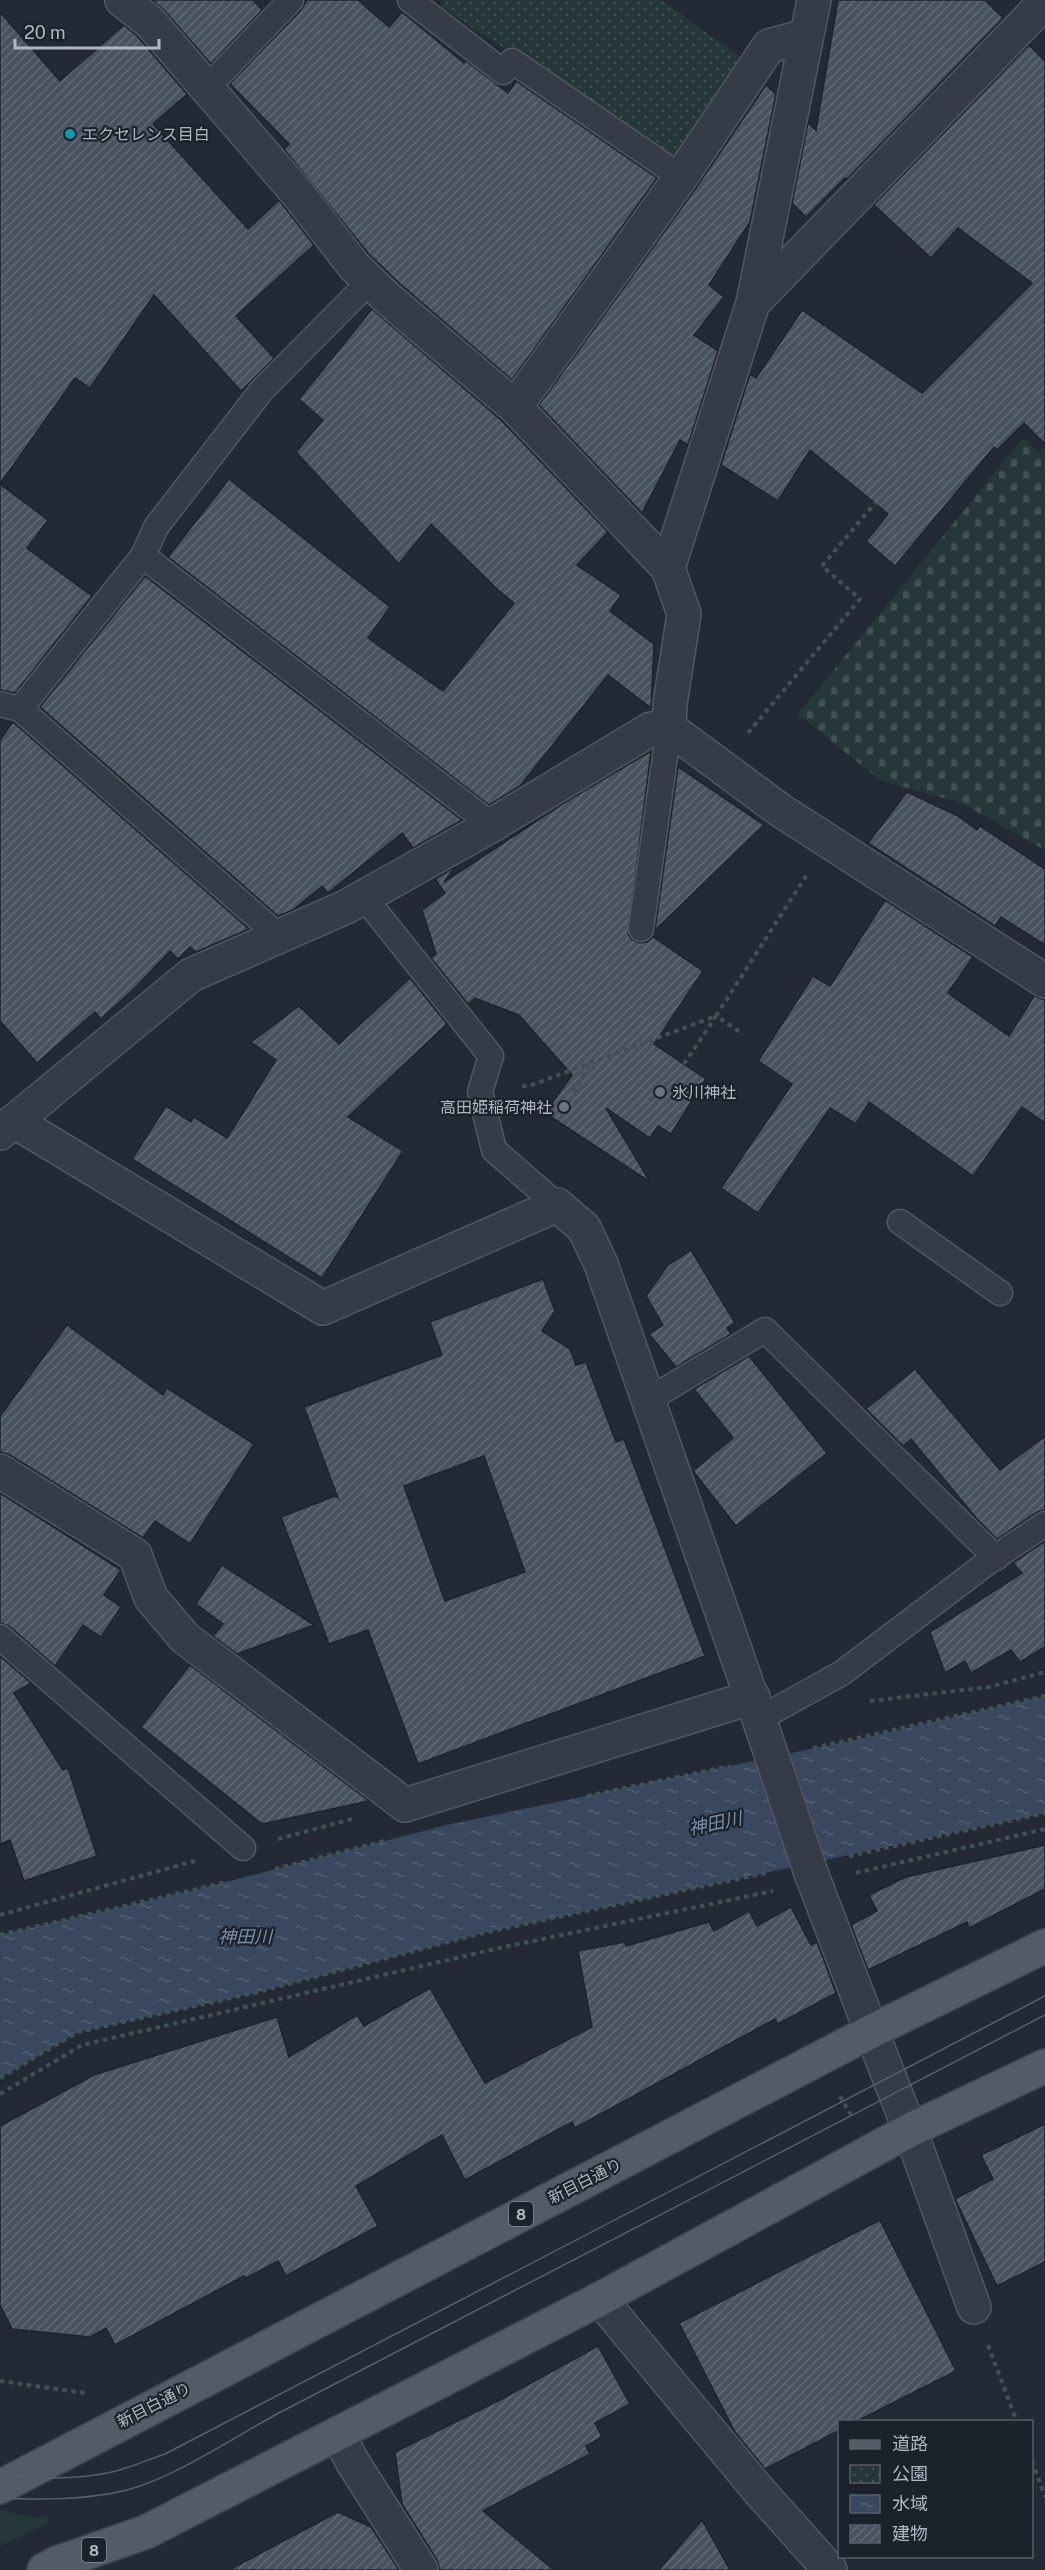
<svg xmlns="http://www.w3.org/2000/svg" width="1045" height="2570" font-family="'Public Sans','Noto Sans JP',sans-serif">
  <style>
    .green { fill: #253738 }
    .cemetery { fill: url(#cemetery-stones) }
    .park { fill: url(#park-dots) }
    .water { fill: url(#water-ripples) }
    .building { fill: url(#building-hatch); stroke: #1d242d; stroke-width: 1.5; fill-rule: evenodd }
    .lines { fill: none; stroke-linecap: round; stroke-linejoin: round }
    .service-casing { stroke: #505761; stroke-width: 27 }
    .pedestrian-casing { stroke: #505761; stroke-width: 36 }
    .minor-casing { stroke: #505761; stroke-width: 36 }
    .primary-casing { stroke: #3f4650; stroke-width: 36 }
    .path { stroke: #425254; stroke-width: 4; stroke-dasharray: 4.5 4.5; stroke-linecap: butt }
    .service { stroke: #363c47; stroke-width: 24 }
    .pedestrian { stroke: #363c47; stroke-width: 33 }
    .minor { stroke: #363c47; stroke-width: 33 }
    .primary { stroke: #545b67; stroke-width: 33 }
    .tram { stroke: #58606d; stroke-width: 1.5 }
    .minor-bridge-casing { stroke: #505761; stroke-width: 36; stroke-linecap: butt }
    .minor-bridge { stroke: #363c47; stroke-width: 33 }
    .culture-dot { fill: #0f9aa8; stroke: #1b222b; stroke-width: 2 }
    .worship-dot { fill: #6b7280; stroke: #1b222b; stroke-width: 2 }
    .labels { text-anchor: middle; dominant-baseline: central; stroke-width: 4.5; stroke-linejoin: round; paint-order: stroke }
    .shield { fill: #1b222b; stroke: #838a95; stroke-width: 1.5 }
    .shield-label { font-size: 15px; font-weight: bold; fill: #b0b7c3 }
    .poi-label { font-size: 16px; fill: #b0b7c3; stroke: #1b222b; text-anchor: start }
    .street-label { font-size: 16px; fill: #b0b7c3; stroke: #1b222b }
    .water-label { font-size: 18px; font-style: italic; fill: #7b8ea9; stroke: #1b222b }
  </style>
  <defs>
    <pattern id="cemetery-stones" width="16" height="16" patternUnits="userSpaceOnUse" patternTransform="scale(1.5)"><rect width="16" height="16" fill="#253738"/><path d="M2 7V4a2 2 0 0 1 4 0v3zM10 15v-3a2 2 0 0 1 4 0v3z" fill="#425253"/></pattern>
    <pattern id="park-dots" width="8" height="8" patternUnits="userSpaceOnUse" patternTransform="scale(1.5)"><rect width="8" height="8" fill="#253738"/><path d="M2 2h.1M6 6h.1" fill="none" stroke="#425253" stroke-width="1.8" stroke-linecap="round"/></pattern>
    <pattern id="water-ripples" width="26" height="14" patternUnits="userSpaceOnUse" patternTransform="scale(1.5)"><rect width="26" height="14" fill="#39485e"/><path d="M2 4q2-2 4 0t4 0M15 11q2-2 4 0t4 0" fill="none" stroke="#536073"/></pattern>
    <pattern id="building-hatch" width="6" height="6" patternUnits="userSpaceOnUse" patternTransform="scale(1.5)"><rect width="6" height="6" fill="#49525f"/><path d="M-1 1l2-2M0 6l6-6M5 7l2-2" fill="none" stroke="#616974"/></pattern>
  </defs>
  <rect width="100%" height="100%" fill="#232a36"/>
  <!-- green -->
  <path class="green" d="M 2,2510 L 40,2519 L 48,2516 L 47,2524 L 0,2546 L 0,2512 Z"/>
  <!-- cemetery -->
  <path class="cemetery" d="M 1023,438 L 1039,452 L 1045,447 L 1045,850 L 962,803 L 881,781 L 798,714 Z"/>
  <!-- park -->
  <path class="park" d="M 444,0 L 661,0 L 742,58 L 675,162 L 440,6 Z"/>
  <!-- water -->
  <path class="water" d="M 1045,1696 L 1045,1813 L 483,1933 L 254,1993 L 78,2032 L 0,2078 L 0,1935 L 195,1890 L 447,1825 L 868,1737 Z"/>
  <!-- building -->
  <g class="building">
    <path d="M 152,0 L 253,0 L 262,10 L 211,64 L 164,10 Z"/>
    <path d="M 307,0 L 358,0 L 389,27 L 402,12 L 464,63 L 466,61 L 508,93 L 516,81 L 657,178 L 512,380 L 399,283 L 368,253 L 284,149 L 289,144 L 230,84 L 301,10 Z"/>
    <path d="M 838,0 L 985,0 L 1003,18 L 847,179 L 845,178 L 806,217 L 792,203 L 808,123 L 816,130 Z"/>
    <path d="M 0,12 L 60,81 L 124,25 L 137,36 L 187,94 L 153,124 L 248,229 L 279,200 L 314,245 L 236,316 L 274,358 L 241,391 L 154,295 L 90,388 L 75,378 L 0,484 L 48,520 L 27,548 L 92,596 L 15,693 L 0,690 Z"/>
    <path d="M 1029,45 L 1045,61 L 1045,444 L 1024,423 L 997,450 L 994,447 L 895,566 L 866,541 L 888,514 L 810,450 L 778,501 L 721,465 L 750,374 L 756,378 L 802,310 L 922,393 L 1032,283 L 958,228 L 931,258 L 874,205 Z"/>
    <path d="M 766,85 L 776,94 L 750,222 L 709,285 L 724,297 L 694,335 L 718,351 L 688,445 L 680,440 L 642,513 L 539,405 L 696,188 Z"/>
    <path d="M 372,309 L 502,421 L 608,532 L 577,565 L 621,595 L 610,611 L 654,644 L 651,708 L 608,675 L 520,786 L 489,805 L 168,557 L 229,479 L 390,607 L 368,638 L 443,691 L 514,603 L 498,590 L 431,524 L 399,564 L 296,452 L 323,420 L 299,399 Z"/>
    <path d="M 145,576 L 462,820 L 413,848 L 402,833 L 328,893 L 322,886 L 293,910 L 278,916 L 40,707 Z"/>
    <path d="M 13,722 L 249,929 L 196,952 L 190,947 L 178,959 L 170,951 L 136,987 L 101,1019 L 95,1012 L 37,1063 L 0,1021 L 0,740 Z"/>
    <path d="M 651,751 L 628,934 L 632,940 L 640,943 L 647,942 L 653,937 L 703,971 L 654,1044 L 706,1079 L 671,1134 L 658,1126 L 650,1138 L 606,1108 L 650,1182 L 545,1113 L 572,1075 L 519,1015 L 475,998 L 468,1004 L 431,958 L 436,954 L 422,910 L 445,893 L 435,879 L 455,867 L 444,882 L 564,803 Z"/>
    <path d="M 678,767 L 764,825 L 655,930 Z"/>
    <path d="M 907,792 L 958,816 L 977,830 L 980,826 L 1045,869 L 1045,945 L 1001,917 L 995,926 L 868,843 Z"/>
    <path d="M 885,900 L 973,957 L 948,993 L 1009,1036 L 1034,996 L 1045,1000 L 1045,1123 L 1022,1107 L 973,1176 L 869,1102 L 856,1124 L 830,1108 L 758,1213 L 721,1188 L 792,1084 L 758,1061 L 813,976 L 830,986 Z"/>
    <path d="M 410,978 L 447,1024 L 348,1117 L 403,1151 L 322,1278 L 132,1159 L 166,1106 L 191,1122 L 194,1117 L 227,1138 L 276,1060 L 251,1042 L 299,1006 L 339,1044 Z"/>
    <path d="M 691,1250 L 735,1323 L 727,1328 L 731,1334 L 676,1367 L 649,1334 L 663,1325 L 646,1296 L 668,1265 Z"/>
    <path d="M 543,1279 L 555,1311 L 542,1331 L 570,1349 L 576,1365 L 586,1362 L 616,1442 L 624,1439 L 705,1656 L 418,1764 L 368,1630 L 329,1644 L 281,1517 L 335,1496 L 338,1498 L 304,1407 L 442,1355 L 430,1322 ZM 484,1456 L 525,1572 L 445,1601 L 404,1486 Z"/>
    <path d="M 67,1325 L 163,1395 L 167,1388 L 254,1444 L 190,1544 L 155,1521 L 143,1538 L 10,1455 L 0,1452 L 0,1416 Z"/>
    <path d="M 749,1356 L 827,1453 L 736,1526 L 693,1471 L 733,1438 L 694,1389 Z"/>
    <path d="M 915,1369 L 1000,1470 L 1045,1436 L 1045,1510 L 1037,1512 L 997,1539 L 977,1519 L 911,1439 L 903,1446 L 866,1409 Z"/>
    <path d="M 0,1493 L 121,1570 L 104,1595 L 121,1607 L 101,1637 L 83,1625 L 55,1666 L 9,1626 L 0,1623 Z"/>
    <path d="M 1045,1541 L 1045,1647 L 1020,1662 L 1011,1650 L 971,1673 L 965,1661 L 945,1673 L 930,1632 L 1022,1573 L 1013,1563 Z"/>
    <path d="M 222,1565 L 314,1625 L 237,1654 L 213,1636 L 223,1624 L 196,1604 Z"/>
    <path d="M 0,1656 L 31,1683 L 14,1693 L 63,1770 L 68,1768 L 97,1856 L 24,1881 L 10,1840 L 0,1844 Z"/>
    <path d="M 190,1665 L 369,1801 L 262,1824 L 141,1727 Z"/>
    <path d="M 1045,1845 L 1045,1889 L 969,1928 L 967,1922 L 868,1970 L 851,1925 L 877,1911 L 869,1895 L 906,1877 Z"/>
    <path d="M 791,1907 L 811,1945 L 817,1942 L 836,1993 L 778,2024 L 775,2019 L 575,2128 L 572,2122 L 465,2180 L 442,2135 L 356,2186 L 378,2226 L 286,2276 L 278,2261 L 246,2278 L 244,2276 L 115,2345 L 106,2328 L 90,2337 L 12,2329 L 0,2305 L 0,2126 L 94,2075 L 277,2017 L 289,2057 L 357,2015 L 364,2026 L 430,1988 L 485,2083 L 592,2027 L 578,1951 L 625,1942 L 626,1946 L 709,1922 L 714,1931 L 749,1911 L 757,1926 Z"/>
    <path d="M 1045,2124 L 1045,2262 L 997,2286 L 955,2199 L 993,2179 L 981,2155 Z"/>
    <path d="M 880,2220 L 956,2371 L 857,2421 L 840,2421 L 840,2430 L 765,2469 L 735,2432 L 679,2323 Z"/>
    <path d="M 598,2346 L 630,2404 L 595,2423 L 602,2437 L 586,2446 L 590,2454 L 483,2511 L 554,2570 L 440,2570 L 437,2560 L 402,2504 L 395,2452 L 500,2400 Z"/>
    <path d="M 338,2512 L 371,2527 L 399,2570 L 229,2570 Z"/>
    <path d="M 702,2520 L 730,2570 L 659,2570 Z"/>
  </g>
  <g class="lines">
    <!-- service casing -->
    <g class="service-casing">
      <g id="service">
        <path d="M 410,0 L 503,72 L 512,61 L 681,177"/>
        <path d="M 206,89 L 291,0"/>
        <path d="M 143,556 L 492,825"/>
        <path d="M 0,704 L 20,709 L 280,937"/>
        <path d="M 20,709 L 143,556 L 156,527 L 262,390 L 370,281"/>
        <path d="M 364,897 L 491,1056 L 480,1092 L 494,1150 L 557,1205"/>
        <path d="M 641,929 L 669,728"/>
        <path d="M 900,1222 L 1000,1293"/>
        <path d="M 648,1400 L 765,1330 L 996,1558"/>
        <path d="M 0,1637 L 243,1848"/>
        <path d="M 759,1719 L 842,1673 L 991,1560 L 1045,1524"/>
      </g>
    </g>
    <!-- pedestrian casing -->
    <g class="pedestrian-casing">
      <path id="pedestrian" d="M 910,2130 L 974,2307"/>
    </g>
    <!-- minor casing -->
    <g class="minor-casing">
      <g id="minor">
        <path d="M 122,0 L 150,22 L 298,194 L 354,266 L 386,297 L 515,407 L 668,568"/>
        <path d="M 753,303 L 814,0"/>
        <path d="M 515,407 L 681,177 L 769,46 L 806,36"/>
        <path d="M 669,728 L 670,704 L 684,614 L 668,568 L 753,303 L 1045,2"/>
        <path d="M 14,1121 L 323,1308 L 557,1205 L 584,1228 L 601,1264 L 767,1742"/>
        <path d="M 0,1133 L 191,975 L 346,907 L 492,825 L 651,729 L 669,728 L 780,810 L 1045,981"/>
        <path d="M 0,1471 L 135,1555 L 151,1598 L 185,1638 L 405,1805 L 753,1697"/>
        <path d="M 811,1873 C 844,1959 876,2045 910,2130"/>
        <path d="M 600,2299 L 761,2493 L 830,2570"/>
        <path d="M 338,2435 L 352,2461 L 421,2570"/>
      </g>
    </g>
    <!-- primary casing -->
    <g class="primary-casing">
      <g id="primary">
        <path d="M 0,2487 L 872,2031 L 1045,1946"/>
        <path d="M 44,2570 L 57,2563 L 146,2532 L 600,2299 L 910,2130 L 1045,2066"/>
      </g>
    </g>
    <!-- path -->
    <g class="path">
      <path d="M 748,733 L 860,599 L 822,566 L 875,503"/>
      <path d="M 684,1064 L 716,1016 L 743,1034"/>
      <path d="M 522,1086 L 529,1086 L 716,1016 L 806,876"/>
      <path d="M 574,1093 L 589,1064"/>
      <path d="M 870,1701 L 989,1687 L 1045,1672"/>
      <path d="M 813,1748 L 1045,1696"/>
      <path d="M 587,1796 L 730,1766"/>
      <path d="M 278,1839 L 352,1819"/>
      <path d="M 849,1856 L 1045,1813"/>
      <path d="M 275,1869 L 384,1841"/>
      <path d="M 856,1873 L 1045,1829"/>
      <path d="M 0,1915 L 198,1860"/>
      <path d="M 0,1935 L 227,1882"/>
      <path d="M 0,2078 L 78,2032 L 254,1993 L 483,1933 L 766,1873"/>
      <path d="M 0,2094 L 82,2045 L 504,1947 L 773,1891"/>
      <path d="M 840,2096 L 851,2115"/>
      <path d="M 988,2345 L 1017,2422"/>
      <path d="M 0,2381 L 85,2393"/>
      <path d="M 1032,2461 L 1045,2497"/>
    </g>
    <!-- service -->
    <use href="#service" class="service"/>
    <!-- pedestrian -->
    <use href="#pedestrian" class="pedestrian"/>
    <!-- minor -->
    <use href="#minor" class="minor"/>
    <!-- primary -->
    <use href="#primary" class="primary"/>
    <!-- tram -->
    <g class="tram">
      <path d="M 0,2474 C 36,2479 76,2480 112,2472 C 129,2468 147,2460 165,2454 L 1045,1996"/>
      <path d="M 0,2498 C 42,2500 82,2500 123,2491 C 172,2479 230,2440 275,2415 L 1045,2015"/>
    </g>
    <!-- minor-bridge casing -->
    <g class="minor-bridge-casing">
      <path id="minor-bridge" d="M 767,1742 L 811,1873"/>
    </g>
    <!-- minor-bridge -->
    <use href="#minor-bridge" class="minor-bridge"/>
  </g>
  <!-- markers -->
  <circle class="culture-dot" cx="70" cy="134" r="6"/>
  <g class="worship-dot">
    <circle cx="660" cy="1092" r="6"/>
    <circle cx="564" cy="1107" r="6"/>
  </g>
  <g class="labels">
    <!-- shield labels -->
    <g class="shield">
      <rect x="509" y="2202" width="24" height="24" rx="4.5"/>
      <rect x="82" y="2538" width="24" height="24" rx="4.5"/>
    </g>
    <g class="shield-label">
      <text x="521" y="2214">8</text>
      <text x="94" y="2550">8</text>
    </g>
    <!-- poi labels -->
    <g class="poi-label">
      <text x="82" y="134">エクセレンス目白</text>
      <text x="672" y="1092">氷川神社</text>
      <text x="552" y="1107" text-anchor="end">高田姫稲荷神社</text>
    </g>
    <!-- street labels -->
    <g class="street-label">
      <text transform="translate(585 2181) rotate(-27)">新目白通り</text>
      <text transform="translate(154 2405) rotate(-27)">新目白通り</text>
    </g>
    <!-- water labels -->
    <g class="water-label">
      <text transform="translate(715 1823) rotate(-12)">神田川</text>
      <text x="245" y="1936">神田川</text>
    </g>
  </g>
  <!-- legend -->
  <rect x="838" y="2420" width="195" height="138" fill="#1b222b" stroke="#575e68" stroke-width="1.5"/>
  <rect x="850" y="2440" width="30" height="9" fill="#545b67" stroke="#575e68" stroke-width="1.5"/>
  <text x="892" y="2450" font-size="18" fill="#b0b7c3">道路</text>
  <rect x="850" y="2465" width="30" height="18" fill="url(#park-dots)" stroke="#575e68" stroke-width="1.5"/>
  <text x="892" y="2480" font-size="18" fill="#b0b7c3">公園</text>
  <rect x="850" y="2495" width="30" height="18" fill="url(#water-ripples)" stroke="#575e68" stroke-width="1.5"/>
  <text x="892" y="2510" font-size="18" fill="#b0b7c3">水域</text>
  <rect x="850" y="2525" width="30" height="18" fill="url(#building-hatch)" stroke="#575e68" stroke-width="1.5"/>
  <text x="892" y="2540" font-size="18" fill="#b0b7c3">建物</text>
  <!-- scale -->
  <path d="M15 39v9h144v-9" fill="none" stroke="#b0b7c3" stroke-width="3"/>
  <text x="24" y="39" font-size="18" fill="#b0b7c3" stroke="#1b222b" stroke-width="4.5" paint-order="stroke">20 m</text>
</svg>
